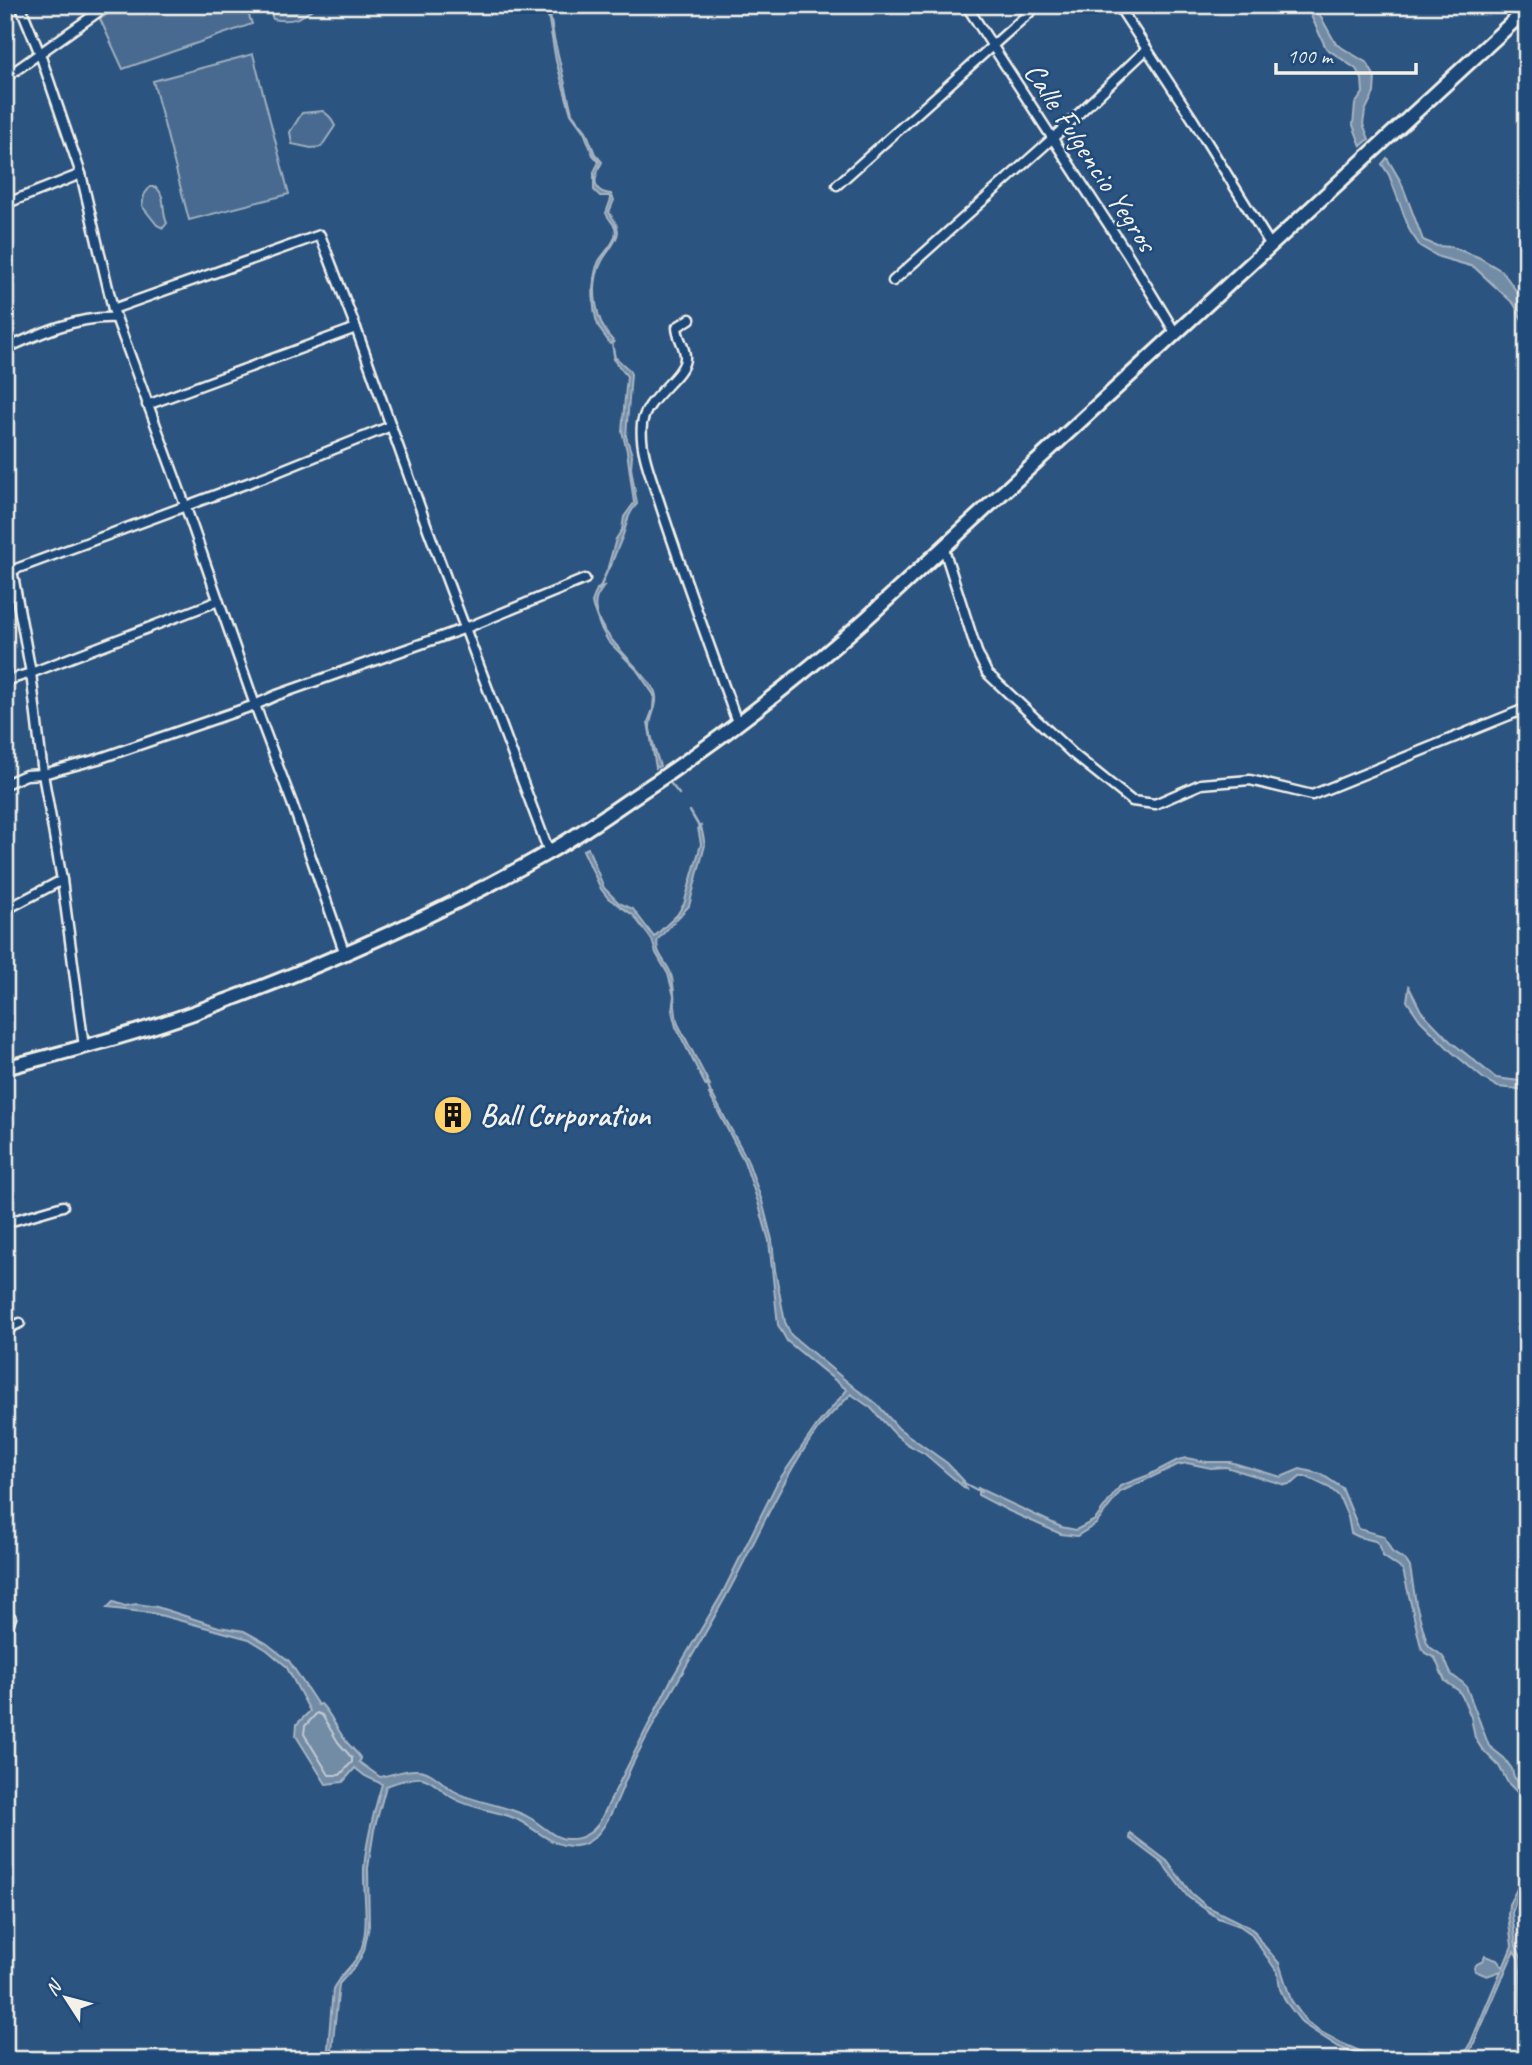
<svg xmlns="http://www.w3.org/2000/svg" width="1532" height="2065" font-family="Caveat,sans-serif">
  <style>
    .green { fill: #496b90; stroke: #9eaebc; stroke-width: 2 }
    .water { fill: #738ca6; stroke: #a7b4c0; stroke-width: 2 }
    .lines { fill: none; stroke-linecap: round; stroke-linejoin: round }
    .shore { stroke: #c0c9ce; stroke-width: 2 }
    .stream { stroke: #a7b4c0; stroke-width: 2.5 }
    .minor-casing { stroke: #f4f1e8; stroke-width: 13 }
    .trunk-casing { stroke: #f4f1e8; stroke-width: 18 }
    .minor { stroke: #1f4a7a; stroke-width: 8 }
    .trunk { stroke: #1f4a7a; stroke-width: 12 }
    .labels { text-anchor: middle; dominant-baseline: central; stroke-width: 5; stroke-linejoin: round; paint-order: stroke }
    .street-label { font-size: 30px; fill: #f4f1e8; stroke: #1f4a7a }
    .poi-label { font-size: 30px; font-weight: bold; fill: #f4f1e8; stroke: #1f4a7a; text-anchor: start }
  </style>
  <rect width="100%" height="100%" fill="#2c5481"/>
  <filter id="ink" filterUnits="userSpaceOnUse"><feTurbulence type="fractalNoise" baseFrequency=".0143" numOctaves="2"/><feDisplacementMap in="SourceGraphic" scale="14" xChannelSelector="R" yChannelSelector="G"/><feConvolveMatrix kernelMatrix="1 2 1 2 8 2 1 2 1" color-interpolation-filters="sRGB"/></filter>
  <g filter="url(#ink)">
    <!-- green -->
    <g class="green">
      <path d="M 122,5 L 245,5 L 252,24 L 123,69 L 100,19 Z"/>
      <path d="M 267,5 L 317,5 C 303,18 292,23 273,19 Z"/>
      <path d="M 253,54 L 289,194 L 189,220 L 153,81 Z"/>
      <path d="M 323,111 L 330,117 L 335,126 L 321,147 L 311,148 L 292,144 L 290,132 L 302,113 Z"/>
      <path d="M 150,187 L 156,187 C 167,197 161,211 167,223 L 163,228 L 157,225 L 142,206 L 144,195 Z"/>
    </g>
    <!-- water -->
    <g class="water">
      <path d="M 543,5 L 546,5 L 550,14 L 554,38 L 572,113 L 586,131 L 595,154 L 602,162 C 594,177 590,192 611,194 L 614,200 L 609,212 C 613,219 618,224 618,232 C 617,243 607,251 602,261 C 589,285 595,323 614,342 L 610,344 C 606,337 601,332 598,325 C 592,309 591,277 599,261 C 605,251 619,240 615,227 C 613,223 608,218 606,213 L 611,199 L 609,196 L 600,196 L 594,190 L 594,172 L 599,162 L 593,155 L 584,132 L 571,114 L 556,61 L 548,15 Z"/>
      <path d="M 1306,5 L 1314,5 L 1336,44 L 1367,63 L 1375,77 L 1374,93 L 1365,111 L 1363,124 L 1369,139 L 1361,146 L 1353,125 L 1355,104 L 1363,93 L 1362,79 L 1356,69 L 1326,48 Z"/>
      <path d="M 1387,158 L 1401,182 L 1423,240 L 1437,246 L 1452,247 L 1478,257 L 1502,271 L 1527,306 L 1527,329 L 1514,304 L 1474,267 L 1439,257 L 1420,246 L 1410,231 L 1389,175 L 1382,164 Z"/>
      <path d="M 616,358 L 628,369 L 631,374 L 626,436 L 632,455 L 631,468 L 637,504 C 628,513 627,523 623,535 C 619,546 614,555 611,566 L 608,567 L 616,539 L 622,530 L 624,517 L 634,503 L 627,451 L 622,431 L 627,376 L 613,359 Z"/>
      <path d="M 604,586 C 601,591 597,595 596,600 C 589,628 640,666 653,688 C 662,703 649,714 650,729 C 652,741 656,754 660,766 L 656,768 L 648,722 L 653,709 L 654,695 L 636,669 L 608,641 L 600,626 L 593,607 L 592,602 L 597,589 Z"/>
      <path d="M 701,826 L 705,845 L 689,906 L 658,939 C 654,953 667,962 671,974 C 676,991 673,1008 678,1024 L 710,1085 L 706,1086 L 676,1027 L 672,1011 L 674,996 L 668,974 L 656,953 L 652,940 L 633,915 L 608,898 L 601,889 L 583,850 L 588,848 L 604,888 L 619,903 L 633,909 L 654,937 L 677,915 L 684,904 L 701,844 L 698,828 Z"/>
      <path d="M 1409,987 L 1421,1011 L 1450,1041 L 1496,1078 L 1527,1082 L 1527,1090 L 1498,1087 L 1484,1079 L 1452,1052 L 1420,1020 L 1407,1001 Z"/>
      <path d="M 709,1094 L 712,1094 L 747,1159 L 762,1201 L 772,1240 L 775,1270 L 785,1322 L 791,1335 L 856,1389 L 877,1404 L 898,1428 L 947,1463 L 964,1481 L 966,1489 L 925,1454 L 907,1444 L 896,1435 L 871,1408 L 851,1394 C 840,1406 828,1416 818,1429 C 780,1481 757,1540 726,1596 C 695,1652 662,1706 633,1763 C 621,1787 608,1838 581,1845 C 556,1852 535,1827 514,1818 C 494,1810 472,1809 453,1798 C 444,1793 433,1780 422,1778 C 410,1777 398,1782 386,1786 L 374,1830 L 368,1868 L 369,1926 L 364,1951 L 357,1964 L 339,1984 L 331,2060 L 327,2060 L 333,1989 C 340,1974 355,1965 361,1950 C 370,1924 363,1895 364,1869 C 366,1840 374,1811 382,1784 L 365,1776 L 355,1768 L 343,1782 L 326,1784 L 296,1736 L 297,1724 L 310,1711 L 286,1666 L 267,1650 L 249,1639 L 152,1613 L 107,1608 L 113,1602 L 125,1606 L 137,1604 L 157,1607 L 219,1627 L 244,1631 L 266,1643 L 289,1661 L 318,1705 L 321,1704 C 331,1714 335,1726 343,1737 C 348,1745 356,1751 361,1759 L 359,1762 L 380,1777 C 391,1775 405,1769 417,1770 C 432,1770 442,1784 454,1791 C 477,1804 506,1804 530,1818 C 542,1825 553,1838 567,1839 C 581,1840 591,1834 599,1823 L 671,1680 L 722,1594 L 777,1483 L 817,1425 L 847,1390 L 787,1341 L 778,1325 L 769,1241 L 758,1202 L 744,1161 Z"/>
      <path d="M 1186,1458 L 1207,1462 L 1230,1462 L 1281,1477 L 1300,1469 L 1321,1474 L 1342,1488 L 1359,1529 L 1384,1536 L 1392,1552 L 1406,1561 L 1410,1567 L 1416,1604 L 1427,1643 C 1431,1650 1435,1650 1440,1654 C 1447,1659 1447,1669 1452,1675 C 1456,1679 1462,1681 1466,1686 L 1489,1746 L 1504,1758 L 1512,1769 L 1514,1777 L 1527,1791 L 1527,1802 L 1508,1783 L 1499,1766 L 1482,1749 L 1475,1738 L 1471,1717 L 1463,1698 L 1459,1691 L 1445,1681 L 1435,1658 L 1425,1653 L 1421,1647 L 1403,1570 L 1383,1556 L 1379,1544 L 1375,1541 L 1359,1537 L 1351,1533 L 1348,1517 L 1339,1496 L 1330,1488 L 1307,1477 L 1300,1477 L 1293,1483 L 1285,1485 L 1226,1467 L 1211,1468 L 1187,1463 L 1177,1465 L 1120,1492 L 1096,1524 L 1077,1536 L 1061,1534 L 1009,1511 L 978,1495 L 978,1488 L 1061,1527 L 1076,1530 L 1095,1520 L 1120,1486 L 1149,1475 L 1178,1460 Z"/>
      <path d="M 1130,1833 L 1167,1861 L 1191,1893 L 1206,1906 L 1249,1927 L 1255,1932 L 1260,1941 L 1279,1963 L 1291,2000 L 1306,2021 L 1317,2030 L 1341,2043 L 1381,2060 L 1369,2060 L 1339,2047 L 1303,2024 L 1286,2002 L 1280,1989 L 1278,1973 L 1250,1933 L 1240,1926 L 1218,1918 L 1188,1897 L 1162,1863 L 1129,1838 Z"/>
      <path d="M 1527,1870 L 1527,1876 L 1521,1886 L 1512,1913 L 1516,1946 L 1523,1961 L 1521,1970 L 1522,2002 L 1527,2015 L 1527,2023 L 1520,2011 L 1519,2001 L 1519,1959 L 1514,1951 L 1475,2041 L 1465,2060 L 1461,2060 L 1462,2056 L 1447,2060 L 1437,2060 L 1449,2054 L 1465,2052 L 1471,2042 L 1501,1971 L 1487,1976 L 1475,1971 L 1474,1968 L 1477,1964 L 1483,1961 L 1485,1956 L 1497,1960 L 1503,1968 L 1512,1946 L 1508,1915 L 1509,1904 Z"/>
    </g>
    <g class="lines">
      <!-- shore -->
      <path class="shore" d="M 317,1713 L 322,1715 L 338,1742 L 352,1758 L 352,1762 L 340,1775 L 329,1775 L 304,1734 L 305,1726 Z"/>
      <!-- stream -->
      <g class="stream">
        <path d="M 612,342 L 615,360"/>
        <path d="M 599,590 L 610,564"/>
        <path d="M 668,780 L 679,794"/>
        <path d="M 690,811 L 701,830"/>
        <path d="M 707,1083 L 712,1097"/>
        <path d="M 962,1482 L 981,1492"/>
      </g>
      <!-- minor casing -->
      <g class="minor-casing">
        <g id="minor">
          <path d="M 20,5 L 40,54 L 81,174 L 113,309 L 185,505 L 255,705 L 292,803 L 345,954"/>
          <path d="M 966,5 L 1127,253 L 1176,334"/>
          <path d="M 1118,5 L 1192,118 L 1270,244"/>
          <path d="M 5,78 L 108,5"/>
          <path d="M 837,185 L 1038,5"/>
          <path d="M 5,204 L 81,174"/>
          <path d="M 893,281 L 1053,138 L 1147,49"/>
          <path d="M 113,309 L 320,235 L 356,328 L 426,524 L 549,852"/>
          <path d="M 690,319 L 677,327 C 677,338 686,347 685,358 C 685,377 645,398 642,424 C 639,451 653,481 661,507 C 685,580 712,652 738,725"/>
          <path d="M 5,349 C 40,333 78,316 116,318"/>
          <path d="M 147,405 L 356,328"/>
          <path d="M 944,549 L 977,652 L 987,673 L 1072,753 L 1132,801 L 1155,804 L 1201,784 L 1250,780 L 1312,795 L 1527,708"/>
          <path d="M 12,570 L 31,673 L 43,774 L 62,880 L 84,1047"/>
          <path d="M 5,573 L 272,474 L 391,426"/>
          <path d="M 5,681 L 31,673 L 218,601"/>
          <path d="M 5,784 L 26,775 L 43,774 L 98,759 L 255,705 L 277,695 L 466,628 L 585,579"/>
          <path d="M 5,910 L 62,880"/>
          <path d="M 5,1223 L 63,1206"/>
          <path d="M 5,1330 L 20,1323"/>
          <path d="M 5,1609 L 11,1618 L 5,1632"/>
        </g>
      </g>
      <!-- trunk casing -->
      <g class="trunk-casing">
        <path id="trunk" d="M 5,1068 C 68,1051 132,1035 193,1013 C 315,969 436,917 549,852 C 577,836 603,818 629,800 C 713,745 793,684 868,617 L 1527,9"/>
      </g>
      <!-- minor -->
      <use href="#minor" class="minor"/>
      <!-- trunk -->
      <use href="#trunk" class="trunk"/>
    </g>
  </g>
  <!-- icons -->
  <defs>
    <g id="building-disc" transform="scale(2.0125)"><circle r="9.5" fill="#ffd166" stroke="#1f4a7a"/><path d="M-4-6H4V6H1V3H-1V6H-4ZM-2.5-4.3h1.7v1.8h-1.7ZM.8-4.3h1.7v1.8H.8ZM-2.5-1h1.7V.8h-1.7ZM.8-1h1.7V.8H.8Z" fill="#111"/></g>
  </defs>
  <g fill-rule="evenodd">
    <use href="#building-disc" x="453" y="1115"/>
  </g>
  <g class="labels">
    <!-- street labels -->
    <g class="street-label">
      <text transform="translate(1091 157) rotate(57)">Calle Fulgencio Yegros</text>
    </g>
    <!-- poi labels -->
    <g class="poi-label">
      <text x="480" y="1115">Ball Corporation</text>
    </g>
  </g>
  <!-- margin -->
  <rect width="1532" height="2065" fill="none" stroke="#1f4a7a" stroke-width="28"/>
  <rect x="14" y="14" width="1504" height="2037" fill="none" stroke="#f4f1e8" stroke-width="2.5" filter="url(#ink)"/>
  <!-- north arrow -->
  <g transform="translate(66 1998) rotate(306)" stroke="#1f4a7a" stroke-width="5" paint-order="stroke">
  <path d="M0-5L12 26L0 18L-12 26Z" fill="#f4f1e8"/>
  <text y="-10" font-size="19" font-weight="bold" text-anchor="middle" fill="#f4f1e8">N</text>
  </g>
  <!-- scale -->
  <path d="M1276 63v10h140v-10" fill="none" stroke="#f4f1e8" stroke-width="3.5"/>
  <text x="1287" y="63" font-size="21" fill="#f4f1e8" stroke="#1f4a7a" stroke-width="5" paint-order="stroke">100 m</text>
</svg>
